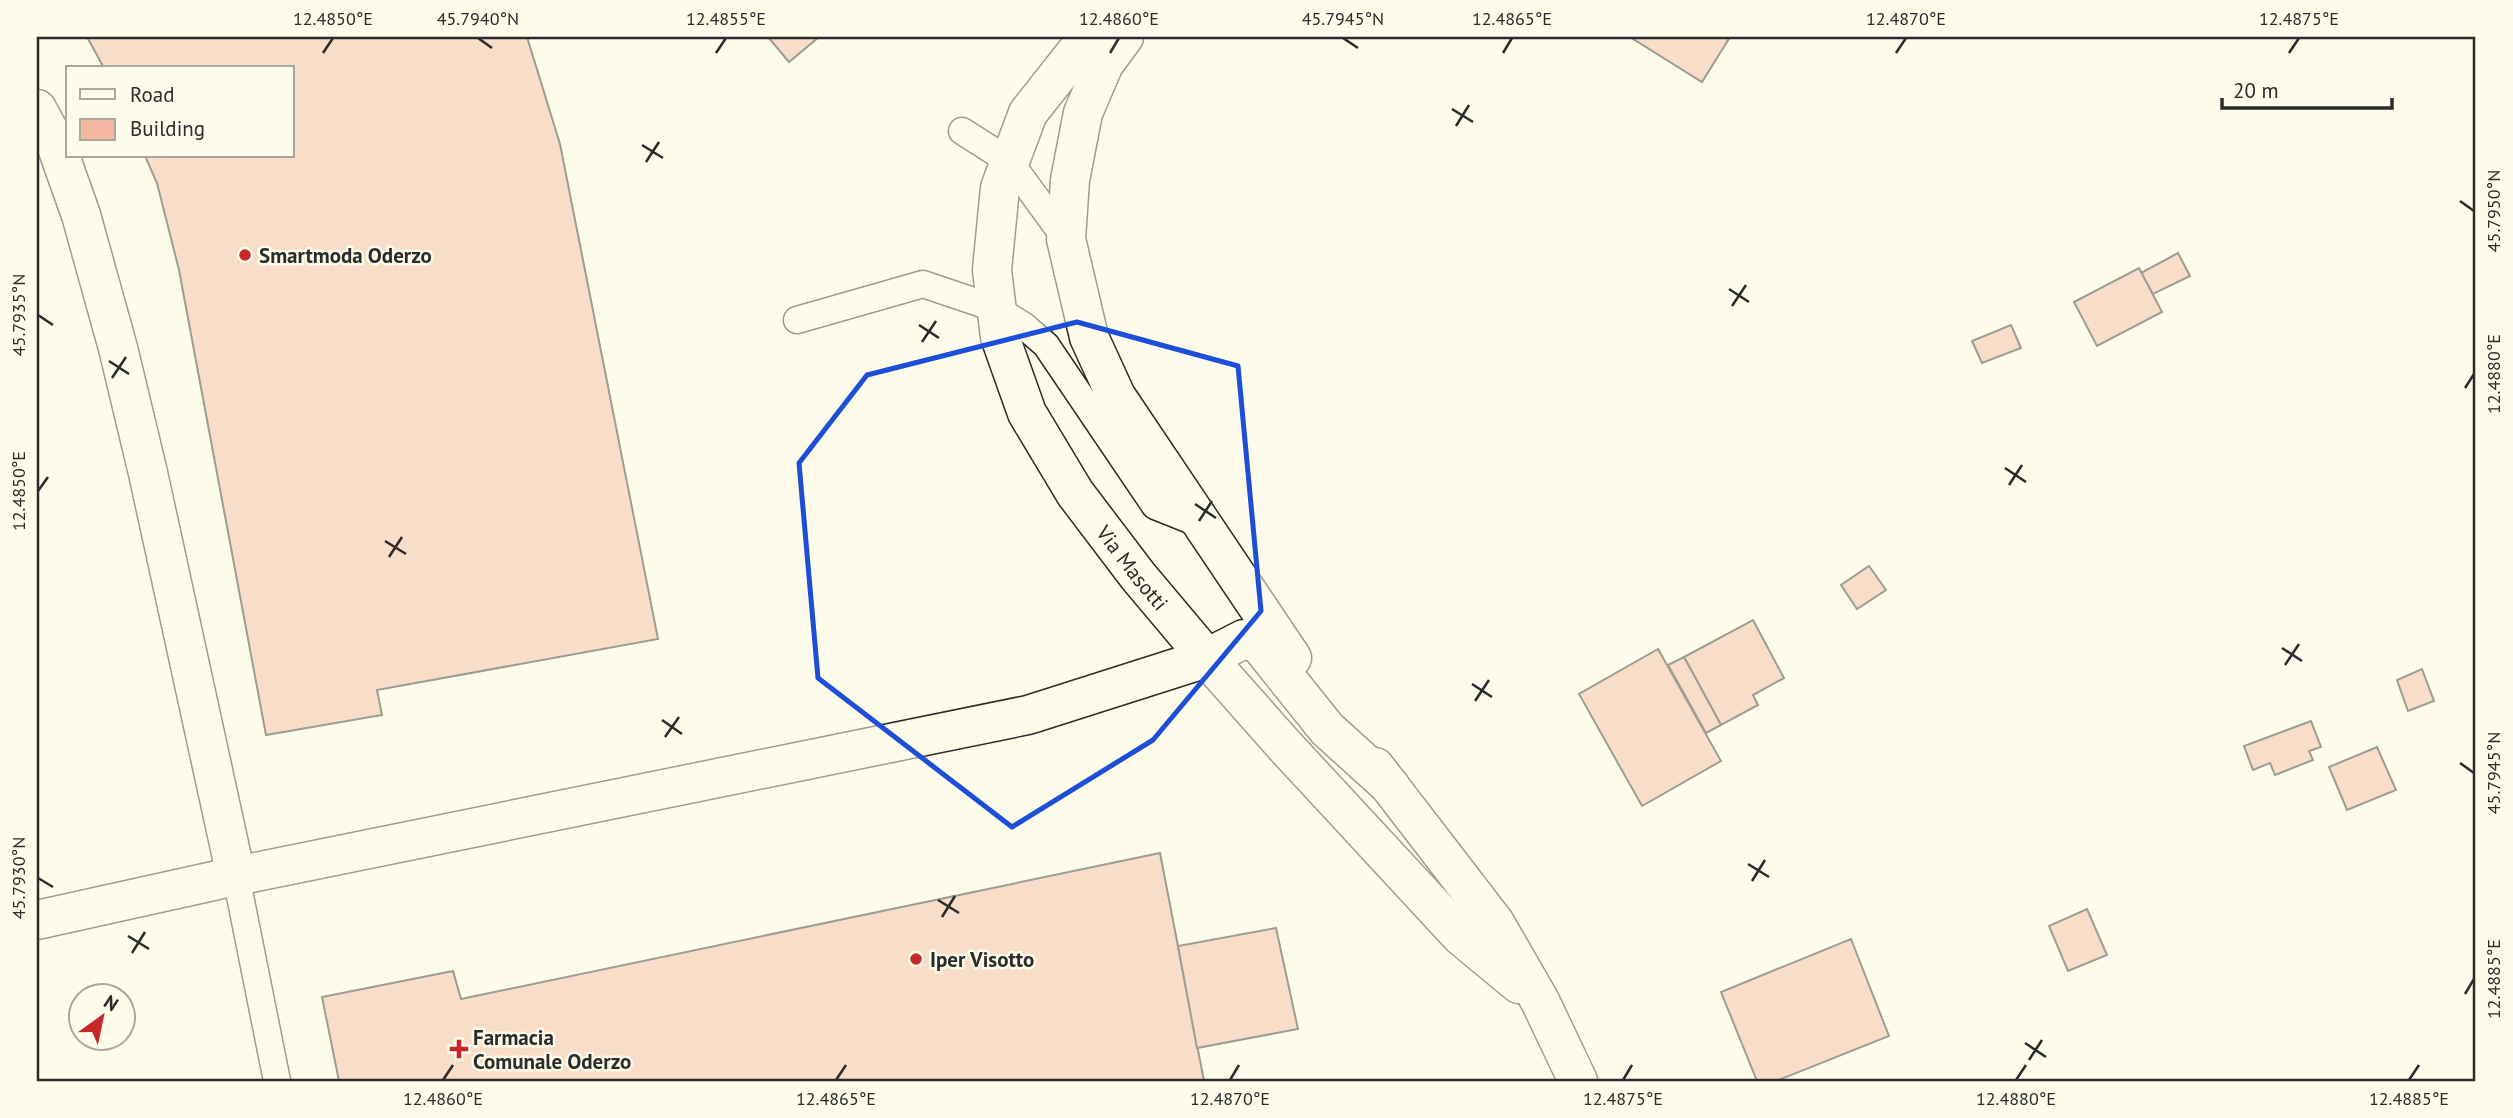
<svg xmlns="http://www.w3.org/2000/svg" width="2513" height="1118" font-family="'PT Sans',sans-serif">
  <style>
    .building { fill: #f2b8a0; stroke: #2b2b2b; stroke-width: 2 }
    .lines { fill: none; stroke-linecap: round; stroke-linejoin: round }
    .service-casing { stroke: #2b2b2b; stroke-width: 29 }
    .minor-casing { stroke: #2b2b2b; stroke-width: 41 }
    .service { stroke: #fdfbea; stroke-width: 26 }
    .minor { stroke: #fdfbea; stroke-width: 38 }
    .marked { fill: none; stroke: #1d4ed8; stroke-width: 5; stroke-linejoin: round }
    .ticks { fill: none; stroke: #2b2b2b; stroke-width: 2.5 }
    .poi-dot { fill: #c62828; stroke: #fdfbea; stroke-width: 2.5 }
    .labels { text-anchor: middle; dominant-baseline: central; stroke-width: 5; stroke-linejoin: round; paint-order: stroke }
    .poi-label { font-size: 21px; font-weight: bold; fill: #2b2b2b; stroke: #fdfbea; text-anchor: start }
    .street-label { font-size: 21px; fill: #2b2b2b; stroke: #fdfbea }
    .neatline { fill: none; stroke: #2b2b2b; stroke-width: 2.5 }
    .ticks-label { font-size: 18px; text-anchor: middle; fill: #2b2b2b }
  </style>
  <rect width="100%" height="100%" fill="#fdfbea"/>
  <!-- building -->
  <g class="building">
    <path d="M 87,37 L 527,37 L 560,144 L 658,639 L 377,690 L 382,715 L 266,735 L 179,270 L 157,183 L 145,156 L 292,156 L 292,68 L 104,68 Z"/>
    <path d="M 768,37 L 819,37 L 789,62 Z"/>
    <path d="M 1630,37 L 1730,37 L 1702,82 Z"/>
    <path d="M 2178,253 L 2190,276 L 2153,294 L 2141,273 Z"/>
    <path d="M 2139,268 L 2162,312 L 2097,346 L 2074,302 Z"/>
    <path d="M 2011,325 L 2021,348 L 1982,363 L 1972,341 Z"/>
    <path d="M 1869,566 L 1886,590 L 1857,609 L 1841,585 Z"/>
    <path d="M 1753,620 L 1784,678 L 1753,695 L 1758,705 L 1721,725 L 1684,657 Z"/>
    <path d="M 1658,649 L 1721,761 L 1642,806 L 1579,694 Z"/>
    <path d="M 1684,657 L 1721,725 L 1706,733 L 1668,665 Z"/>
    <path d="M 2422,669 L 2434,701 L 2408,711 L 2397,680 Z"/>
    <path d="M 2311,721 L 2321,747 L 2309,751 L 2313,760 L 2275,775 L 2270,763 L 2253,770 L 2244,746 Z"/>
    <path d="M 2377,747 L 2396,790 L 2347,810 L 2329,767 Z"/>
    <path d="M 1160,853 L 1204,1081 L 339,1081 L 322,997 L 453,971 L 461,999 Z"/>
    <path d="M 2087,909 L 2107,955 L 2068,971 L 2049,926 Z"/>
    <path d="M 1276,928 L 1298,1029 L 1197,1048 L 1178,946 Z"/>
    <path d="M 1851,939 L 1889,1036 L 1776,1081 L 1757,1081 L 1721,992 Z"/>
  </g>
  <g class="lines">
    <!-- service casing -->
    <g class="service-casing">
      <g id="service">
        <path d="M 962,131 L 1009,161 L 1066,239"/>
        <path d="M 797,320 L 923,284 L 997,309 L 1024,326 L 1046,345 L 1155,506 L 1200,524"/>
        <path d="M 236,876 L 277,1081"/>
      </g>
    </g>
    <!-- minor casing -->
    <g class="minor-casing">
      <g id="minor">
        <path id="s1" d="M 1091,37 L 1081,46 L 1028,113 L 1000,188 L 992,270 L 1000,337 L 1027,413 L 1075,493 L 1138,576 L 1207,658 L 1284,745 L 1461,936 L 1519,984"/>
        <path d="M 1124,37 L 1104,64 L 1083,113 L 1070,180 L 1066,239 L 1089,337 L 1116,396 L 1292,658"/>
        <path d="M 37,109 L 55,142 L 81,215 L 118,348 L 148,473 L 236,876"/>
        <path d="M 1375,767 L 1495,923 L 1540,1001 L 1578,1081"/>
        <path d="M 37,920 L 236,876 L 1028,715 L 1207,658 L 1244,639 L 1259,644 L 1327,729 L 1390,786"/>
      </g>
    </g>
    <!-- service -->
    <use href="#service" class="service"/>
    <!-- minor -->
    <use href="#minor" class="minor"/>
  </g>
  <!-- marked area -->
  <path d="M0 0H2513V1118H0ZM 1077,322 L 1238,366 L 1261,611 L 1153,740 L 1012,827 L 818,678 L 799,463 L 867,375 Z" fill="#fdfbea" fill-opacity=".55" fill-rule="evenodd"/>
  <path class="marked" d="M 1077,322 L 1238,366 L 1261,611 L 1153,740 L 1012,827 L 818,678 L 799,463 L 867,375 Z"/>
  <!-- ticks -->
  <path class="ticks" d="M 478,38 L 492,48M 1343,38 L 1358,48M 323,53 L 333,38M 716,53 L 726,38M 1110,53 L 1119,38M 1503,53 L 1512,38M 1896,53 L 1906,38M 2289,53 L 2299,38M 1452,109 L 1473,122M 1456,126 L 1469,105M 642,145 L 663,158M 646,162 L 659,142M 2460,201 L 2474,211M 1729,289 L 1749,302M 1732,306 L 1746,285M 38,315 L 53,325M 919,325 L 939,338M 922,342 L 936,321M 109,361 L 129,374M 112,378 L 126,357M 2465,388 L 2474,374M 2005,468 L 2026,482M 2009,485 L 2022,465M 38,491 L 48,477M 1195,504 L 1216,518M 1199,521 L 1212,501M 385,541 L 406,554M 389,557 L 402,537M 2282,648 L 2302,661M 2285,665 L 2299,644M 1472,684 L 1492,697M 1475,701 L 1489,680M 662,720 L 682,734M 665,737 L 679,717M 2460,763 L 2474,773M 1748,864 L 1769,877M 38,878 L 53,887M 1752,881 L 1765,860M 938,900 L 959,913M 942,917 L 955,896M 128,936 L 149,949M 132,953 L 145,932M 2465,994 L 2474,979M 2025,1043 L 2046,1057M 2029,1060 L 2042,1040M 443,1080 L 453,1065M 836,1080 L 846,1065M 1230,1080 L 1239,1065M 1623,1080 L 1632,1065M 2016,1080 L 2026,1065M 2409,1080 L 2419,1065"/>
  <!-- markers -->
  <g class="poi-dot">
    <circle cx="245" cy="255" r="7"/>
    <circle cx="916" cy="959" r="7"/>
    <path d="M455.5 1038.5h7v7h7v7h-7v7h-7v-7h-7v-7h7z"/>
  </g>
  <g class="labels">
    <!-- poi labels -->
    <g class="poi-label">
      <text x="259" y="255">Smartmoda Oderzo</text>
      <text x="930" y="959">Iper Visotto</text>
      <text x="473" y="1037">Farmacia<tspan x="473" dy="24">Comunale Oderzo</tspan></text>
    </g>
    <!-- street labels -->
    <g class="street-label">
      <text stroke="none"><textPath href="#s1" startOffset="597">Via Masotti</textPath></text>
    </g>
  </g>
  <!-- border -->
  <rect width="2513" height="1118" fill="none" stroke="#fdfbea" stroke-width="77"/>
  <!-- legend -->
  <rect x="66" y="66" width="228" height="91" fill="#fdfbea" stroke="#a9a89e" stroke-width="2"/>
  <rect x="80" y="89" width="35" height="10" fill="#fdfbea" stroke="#a9a89e" stroke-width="2"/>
  <text x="130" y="102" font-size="21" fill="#2b2b2b">Road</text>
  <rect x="80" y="119" width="35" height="21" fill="#f2b8a0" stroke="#a9a89e" stroke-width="2"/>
  <text x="130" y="136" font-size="21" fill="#2b2b2b">Building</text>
  <!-- north arrow -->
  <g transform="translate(102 1017) rotate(33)"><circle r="33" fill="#fdfbea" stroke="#a9a89e" stroke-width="2"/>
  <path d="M0-5L12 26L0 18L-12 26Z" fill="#c62828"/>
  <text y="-10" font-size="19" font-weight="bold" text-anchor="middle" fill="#2b2b2b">N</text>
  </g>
  <!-- scale -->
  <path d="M2222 98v10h170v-10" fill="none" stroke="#2b2b2b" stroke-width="3.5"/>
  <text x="2233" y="98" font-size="21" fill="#2b2b2b" stroke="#fdfbea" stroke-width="5" paint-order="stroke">20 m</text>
  <rect x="38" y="38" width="2436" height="1042" class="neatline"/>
  <g class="ticks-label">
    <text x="333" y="25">12.4850°E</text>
    <text x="478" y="25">45.7940°N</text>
    <text x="726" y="25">12.4855°E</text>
    <text x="1119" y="25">12.4860°E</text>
    <text x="1343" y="25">45.7945°N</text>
    <text x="1512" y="25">12.4865°E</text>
    <text x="1906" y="25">12.4870°E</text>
    <text x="2299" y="25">12.4875°E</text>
    <text transform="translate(2494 211) rotate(-90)" y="6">45.7950°N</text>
    <text transform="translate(19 315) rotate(-90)" y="6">45.7935°N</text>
    <text transform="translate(2494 374) rotate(-90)" y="6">12.4880°E</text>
    <text transform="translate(19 491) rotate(-90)" y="6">12.4850°E</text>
    <text transform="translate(2494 773) rotate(-90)" y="6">45.7945°N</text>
    <text transform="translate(19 878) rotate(-90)" y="6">45.7930°N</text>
    <text transform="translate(2494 979) rotate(-90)" y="6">12.4885°E</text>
    <text x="443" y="1105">12.4860°E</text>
    <text x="836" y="1105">12.4865°E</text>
    <text x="1230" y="1105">12.4870°E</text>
    <text x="1623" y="1105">12.4875°E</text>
    <text x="2016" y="1105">12.4880°E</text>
    <text x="2409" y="1105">12.4885°E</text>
  </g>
</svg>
